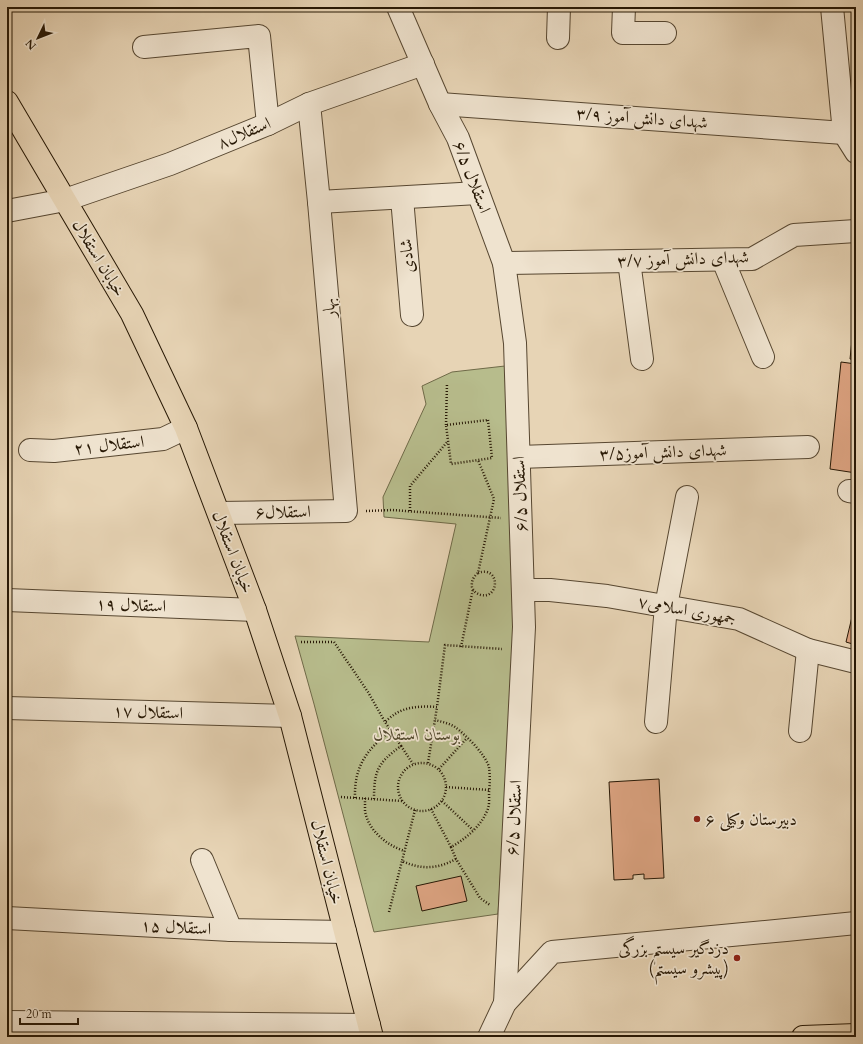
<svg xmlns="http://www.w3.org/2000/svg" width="863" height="1044" font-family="Cardo,Amiri,serif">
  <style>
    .green { fill: #b7bc8c; stroke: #6f6a48 }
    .building { fill: #dca381; stroke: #271805 }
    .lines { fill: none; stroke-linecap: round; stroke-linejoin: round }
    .minor-casing { stroke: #574731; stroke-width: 24 }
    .major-casing { stroke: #271805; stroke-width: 24 }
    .path { stroke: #271805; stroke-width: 2.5; stroke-dasharray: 1 2; stroke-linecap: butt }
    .minor { stroke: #efe3cf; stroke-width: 22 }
    .major { stroke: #e7d4b5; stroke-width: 22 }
    .poi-dot { fill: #8f2418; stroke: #efe3cf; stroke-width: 1.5 }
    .labels { text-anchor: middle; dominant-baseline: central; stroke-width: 3.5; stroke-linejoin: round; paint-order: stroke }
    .street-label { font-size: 17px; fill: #271805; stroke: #efe3cf }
    .park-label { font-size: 17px; font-style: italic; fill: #52492e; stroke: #efe3cf }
    .poi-label { font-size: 17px; fill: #271805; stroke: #efe3cf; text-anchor: start }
  </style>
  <rect width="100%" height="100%" fill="#e7d4b5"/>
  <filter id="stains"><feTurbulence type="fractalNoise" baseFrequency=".005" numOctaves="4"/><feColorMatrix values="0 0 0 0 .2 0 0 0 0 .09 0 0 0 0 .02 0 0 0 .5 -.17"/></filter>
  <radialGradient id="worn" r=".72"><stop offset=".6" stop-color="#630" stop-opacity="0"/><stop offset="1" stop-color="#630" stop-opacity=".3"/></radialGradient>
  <!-- green -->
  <path class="green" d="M 505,366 L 515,642 L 498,914 L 374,932 L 314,704 L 295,636 L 429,642 L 456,524 L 384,517 L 383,497 L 426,404 L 422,386 L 452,372 Z"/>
  <!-- building -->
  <g class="building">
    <path d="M 856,302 L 856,360 L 850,359 Z"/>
    <path d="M 841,362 L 856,364 L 856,473 L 830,469 Z"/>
    <path d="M 856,600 L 856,645 L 846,642 Z"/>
    <path d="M 659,779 L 664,878 L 644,879 L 644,874 L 633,875 L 633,879 L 614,880 L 609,782 Z"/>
    <path d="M 461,876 L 467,901 L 422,911 L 416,886 Z"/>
  </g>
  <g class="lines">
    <!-- minor casing -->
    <g class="minor-casing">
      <g id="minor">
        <path d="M 398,7 L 440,104 L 458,138 L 504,263 L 515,343 L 524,627 L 505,1003"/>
        <path d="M 624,7 L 623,33 L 665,33"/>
        <path d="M 832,7 L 844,133 L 856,152"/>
        <path d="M 558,38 L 559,7"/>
        <path d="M 144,47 L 259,36 L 268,124"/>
        <path d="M 440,104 L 844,133"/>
        <path d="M 402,198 L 412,315"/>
        <path d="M 319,202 L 478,193"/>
        <path d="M 7,211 L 65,200 L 170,164 L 268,124 L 309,104 L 423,64"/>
        <path d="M 723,260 L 763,357"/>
        <path d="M 629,261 L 642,359"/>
        <path d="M 504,263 L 752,259 L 794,235 L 856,231"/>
        <path d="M 30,450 L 54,451 L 163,439 L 186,428"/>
        <path d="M 519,457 L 808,447"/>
        <path d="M 849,491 L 856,492"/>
        <path d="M 219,513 L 346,511 L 319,202 L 309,104"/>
        <path d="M 523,590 L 550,590 L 607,596 L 739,619 L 808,650 L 856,662"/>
        <path d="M 7,600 L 255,610"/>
        <path d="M 7,708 L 290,716"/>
        <path d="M 656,722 L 666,606 L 687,497"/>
        <path d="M 800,731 L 808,650"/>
        <path d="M 202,860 L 231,930"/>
        <path d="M 7,918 L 231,930 L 345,932"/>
        <path d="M 7,1022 L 369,1025"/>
        <path d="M 489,1037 L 505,1003 L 552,952 L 786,930 L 856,923"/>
      </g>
    </g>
    <!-- major casing -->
    <g class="major-casing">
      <g id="major">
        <path d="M 7,102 L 132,314 L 186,428 L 255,610 L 290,716 L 372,1037"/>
        <path d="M 803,1037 L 856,1035"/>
      </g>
    </g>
    <!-- path -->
    <g class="path">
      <path d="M 488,420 L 492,458 L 451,464 L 446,425 Z"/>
      <path d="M 446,425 L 447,383"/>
      <path d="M 366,511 L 392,510 L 501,518"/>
      <path d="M 410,511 L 410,486 L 448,441"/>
      <path d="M 478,573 C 500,565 500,599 481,595 C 477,594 473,591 472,587 C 471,581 474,576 478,573 L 494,499 L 478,460"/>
      <path d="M 301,642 L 334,642 L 368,692 L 385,722 C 388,719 392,716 395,714 C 407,706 424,706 437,707 L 445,645 L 502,649"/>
      <path d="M 461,647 L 473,589"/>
      <path d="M 401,746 L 413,764"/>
      <circle cx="422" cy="787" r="24"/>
      <path d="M 428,763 L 437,707"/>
      <path d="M 439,769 L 467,738"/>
      <path d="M 446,787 L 489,790"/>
      <path d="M 341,797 L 402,801"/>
      <path d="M 355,798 C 354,766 367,749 391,731"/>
      <path d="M 365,798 C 365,803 365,807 365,811 C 368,830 387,846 405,851"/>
      <path d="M 374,799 C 374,770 378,763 401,746 L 385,722"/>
      <path d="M 442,801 L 473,830"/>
      <path d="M 431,809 L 451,847 C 464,840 480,827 486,813 C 490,807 489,799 489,792 C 490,784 490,775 489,767 C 485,754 466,735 455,727 C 449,723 442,722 435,720"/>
      <path d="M 415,810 L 402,861 C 421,870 438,869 456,859"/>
      <path d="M 451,847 L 456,859 L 480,898 L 490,905"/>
      <path d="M 389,912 L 402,861"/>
    </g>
    <!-- minor -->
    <use href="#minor" class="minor"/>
    <!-- major -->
    <use href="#major" class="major"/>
  </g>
  <!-- markers -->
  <g class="poi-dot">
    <circle cx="697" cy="819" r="4"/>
    <circle cx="737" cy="958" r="4"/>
  </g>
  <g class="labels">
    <!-- street labels -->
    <g class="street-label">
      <text transform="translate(642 118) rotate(4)">شهدای دانش آموز ۳/۹</text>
      <text transform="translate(244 133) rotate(-23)">استقلال۸</text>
      <text transform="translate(472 177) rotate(69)">استقلال ۶/۵</text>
      <text transform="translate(407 256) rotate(-95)">شادی</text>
      <text transform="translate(99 258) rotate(59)">خیابان استقلال</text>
      <text transform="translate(683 259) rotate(-2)">شهدای دانش آموز ۳/۷</text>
      <text transform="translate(329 308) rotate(-95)">بهار</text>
      <text transform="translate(109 445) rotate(-6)">استقلال ۲۱</text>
      <text transform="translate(663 452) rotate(-2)">شهدای دانش آموز۳/۵</text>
      <text transform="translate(520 494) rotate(-92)">استقلال ۶/۵</text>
      <text transform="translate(283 512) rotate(-1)">استقلال۶</text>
      <text transform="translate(233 552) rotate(69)">خیابان استقلال</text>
      <text transform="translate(131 605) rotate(2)">استقلال ۱۹</text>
      <text transform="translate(687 610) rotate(10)">جمهوری اسلامی۷</text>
      <text transform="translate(148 712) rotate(2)">استقلال ۱۷</text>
      <text transform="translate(514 818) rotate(-87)">استقلال ۶/۵</text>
      <text transform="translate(327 862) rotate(76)">خیابان استقلال</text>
      <text transform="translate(176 927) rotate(3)">استقلال ۱۵</text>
    </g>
    <!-- park labels -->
    <g class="park-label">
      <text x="417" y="734">بوستان استقلال</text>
    </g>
    <!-- poi labels -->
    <g class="poi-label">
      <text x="705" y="819">دبیرستان وکیلی ۶</text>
      <text x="729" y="948" text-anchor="end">دزدگیر سیستم بزرگی<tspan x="729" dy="20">(پیشرو سیستم)</tspan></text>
    </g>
  </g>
  <!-- margin -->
  <rect width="863" height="1044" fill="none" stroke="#e7d4b5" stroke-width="24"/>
  <rect x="8" y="8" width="847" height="1028" fill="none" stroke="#271805" stroke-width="2"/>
  <rect x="12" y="12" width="839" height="1020" fill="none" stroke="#271805"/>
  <!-- north arrow -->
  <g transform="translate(38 38) rotate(227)" stroke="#efe3cf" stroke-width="3" paint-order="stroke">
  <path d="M0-3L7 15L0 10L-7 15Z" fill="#271805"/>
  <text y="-6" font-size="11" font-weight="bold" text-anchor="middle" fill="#271805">N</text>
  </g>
  <!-- scale -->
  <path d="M20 1018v6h58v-6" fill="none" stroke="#271805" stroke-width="2"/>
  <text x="26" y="1018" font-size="12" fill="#271805" stroke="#efe3cf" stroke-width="3" paint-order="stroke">20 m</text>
  <rect width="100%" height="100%" filter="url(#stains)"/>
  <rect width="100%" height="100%" fill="url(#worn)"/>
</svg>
